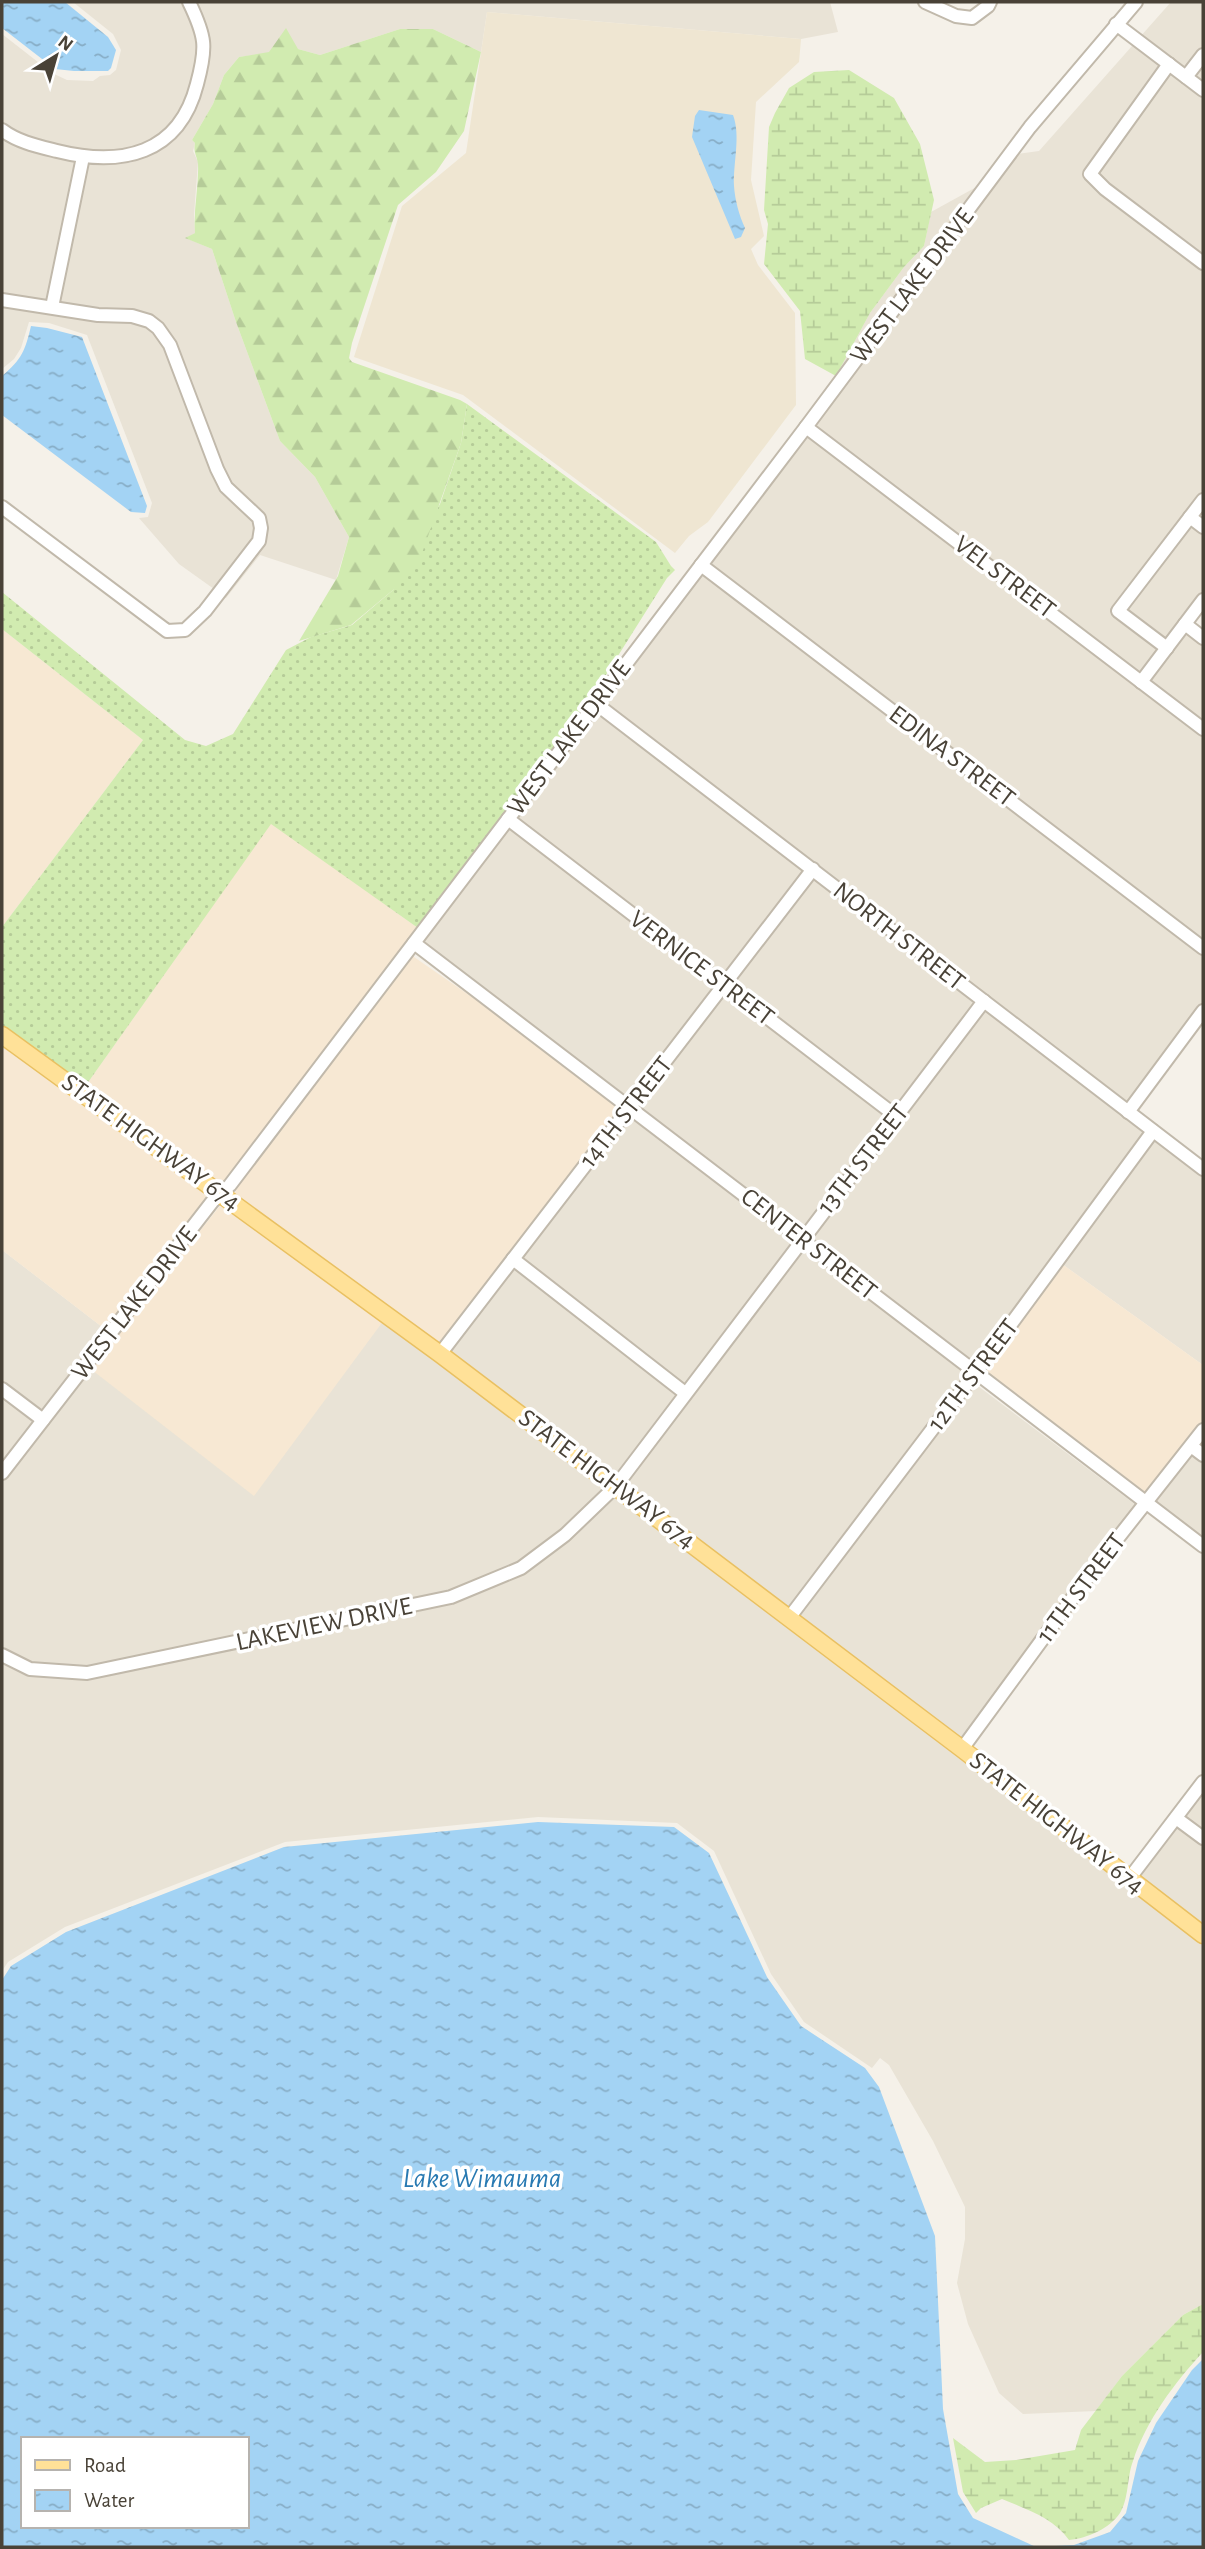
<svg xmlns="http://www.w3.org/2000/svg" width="1205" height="2549" font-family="'Alegreya Sans',sans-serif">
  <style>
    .residential { fill: #e9e3d6 }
    .commercial { fill: #f7e8d3 }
    .education { fill: #efe6d2 }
    .grass { fill: url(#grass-dots) }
    .forest { fill: url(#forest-firs) }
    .wetland { fill: url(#wetland-marsh) }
    .water { fill: url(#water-ripples); fill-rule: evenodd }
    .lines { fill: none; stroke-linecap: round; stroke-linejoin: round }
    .minor-casing { stroke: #c1b9ab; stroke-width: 16 }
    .major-casing { stroke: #e9c062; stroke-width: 19 }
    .minor { stroke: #fff; stroke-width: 12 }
    .major { stroke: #ffe198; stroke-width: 16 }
    .labels { text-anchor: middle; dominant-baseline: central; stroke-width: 7; stroke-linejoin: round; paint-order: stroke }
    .street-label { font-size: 26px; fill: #494237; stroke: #fff }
    .water-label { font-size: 28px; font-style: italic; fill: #297ab2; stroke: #fff }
  </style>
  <defs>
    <pattern id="grass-dots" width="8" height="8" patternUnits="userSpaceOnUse" patternTransform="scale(1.75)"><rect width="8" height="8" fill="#d1ebb0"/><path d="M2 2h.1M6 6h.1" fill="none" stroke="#b5cb98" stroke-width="1.8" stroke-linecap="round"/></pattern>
    <pattern id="forest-firs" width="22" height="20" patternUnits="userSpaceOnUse" patternTransform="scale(1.75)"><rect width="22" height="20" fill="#d1ebb0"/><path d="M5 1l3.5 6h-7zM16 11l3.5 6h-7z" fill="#b5cb98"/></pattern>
    <pattern id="wetland-marsh" width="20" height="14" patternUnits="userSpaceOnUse" patternTransform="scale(1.75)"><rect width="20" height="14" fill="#d1ebb0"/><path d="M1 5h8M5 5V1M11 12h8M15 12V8" fill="none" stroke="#b5cb98"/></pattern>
    <pattern id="water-ripples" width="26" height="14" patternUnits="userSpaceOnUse" patternTransform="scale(1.75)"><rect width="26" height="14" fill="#a3d3f4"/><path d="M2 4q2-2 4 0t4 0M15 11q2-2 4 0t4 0" fill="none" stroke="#87adc6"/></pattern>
  </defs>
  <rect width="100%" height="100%" fill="#f5f1e9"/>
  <!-- residential -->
  <g class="residential">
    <path d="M 73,2 L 182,2 L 192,22 L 199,54 L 187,100 L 166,132 L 148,143 L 129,151 L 84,151 L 29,138 L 2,122 L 2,34 L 52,73 L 67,80 L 93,81 L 100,76 L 110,75 L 116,70 L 121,50 L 113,34 Z"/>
    <path d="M 196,2 L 830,2 L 838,32 L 801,39 L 487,12 L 481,52 L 433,29 L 400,29 L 320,55 L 298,49 L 239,57 L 224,75 L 213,104 L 192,140 L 195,143 L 193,151 L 198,162 L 194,215 L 195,233 L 186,238 L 212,249 L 236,322 L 280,441 L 315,477 L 349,537 L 336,580 L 260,555 L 226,598 L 223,596 L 267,526 L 263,514 L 231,483 L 222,467 L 175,341 L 163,324 L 151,315 L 132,310 L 99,309 L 59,302 L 87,163 L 130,163 L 153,154 L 174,140 L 198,103 L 211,52 L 203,17 Z"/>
    <path d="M 1171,2 L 1203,2 L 1203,490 L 1114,608 L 1114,616 L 1159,650 L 1141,673 L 814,425 L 1017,154 L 1039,151 Z"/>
    <path d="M 2,138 L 25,149 L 76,162 L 48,300 L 2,294 Z"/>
    <path d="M 980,185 L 836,376 L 870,313 L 904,267 L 924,246 L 931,212 Z"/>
    <path d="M 2,306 L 130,322 L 146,326 L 153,332 L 165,349 L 212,472 L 221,491 L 253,522 L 255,529 L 253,539 L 214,589 L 179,564 L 139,518 L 148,517 L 152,503 L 87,335 L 49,323 L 29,322 L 21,348 L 14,359 L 2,369 Z"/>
    <path d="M 806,435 L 1203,737 L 1203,940 L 709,563 Z"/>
    <path d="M 1191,526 L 1203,535 L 1203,590 L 1166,640 L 1126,610 Z"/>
    <path d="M 702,574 L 1203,956 L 1203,1002 L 1128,1103 L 603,701 Z"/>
    <path d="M 1186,633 L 1203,646 L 1203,721 L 1150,680 Z"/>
    <path d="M 596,711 L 804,871 L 723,976 L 516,817 Z"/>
    <path d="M 509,827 L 716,986 L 629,1098 L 422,942 Z"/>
    <path d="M 813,878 L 976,1003 L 896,1107 L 732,983 Z"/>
    <path d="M 725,993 L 888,1117 L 801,1230 L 638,1105 Z"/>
    <path d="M 985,1009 L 1145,1132 L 975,1364 L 810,1237 Z"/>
    <path d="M 631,1115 L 794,1240 L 685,1385 L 521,1257 Z"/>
    <path d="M 1154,1139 L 1203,1177 L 1203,1365 L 1062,1264 Z"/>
    <path d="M 802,1247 L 967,1374 L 788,1609 L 624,1484 Z"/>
    <path d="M 2,1250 L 106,1330 L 42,1411 L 2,1381 Z"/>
    <path d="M 513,1267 L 677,1395 L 615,1477 L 448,1352 Z"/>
    <path d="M 384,1320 L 607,1487 L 561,1530 L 519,1562 L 450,1591 L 88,1667 L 32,1663 L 2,1648 L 2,1482 L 115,1337 L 93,1370 Z"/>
    <path d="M 974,1383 L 1136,1505 L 961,1740 L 797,1616 Z"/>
    <path d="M 2,1397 L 35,1421 L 2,1464 Z"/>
    <path d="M 1191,1454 L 1203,1463 L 1203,1538 L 1154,1501 Z"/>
    <path d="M 616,1493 L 1203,1943 L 1203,2304 L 1183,2315 L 1122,2376 L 1096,2411 L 1023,2414 L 999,2393 L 968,2324 L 957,2283 L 965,2239 L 965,2207 L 933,2141 L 889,2065 L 880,2058 L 872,2068 L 804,2022 L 771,1974 L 714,1851 L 677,1823 L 538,1817 L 285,1842 L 65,1927 L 8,1962 L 2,1971 L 2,1662 L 29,1675 L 88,1679 L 453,1602 L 524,1572 Z"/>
    <path d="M 1203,1791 L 1203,1830 L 1184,1816 Z"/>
    <path d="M 1176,1826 L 1203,1846 L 1203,1927 L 1137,1877 Z"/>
  </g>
  <!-- commercial -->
  <g class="commercial">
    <path d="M 2,629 L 143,740 L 2,927 Z"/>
    <path d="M 271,823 L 418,928 L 222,1186 L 84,1088 Z"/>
    <path d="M 414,952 L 414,957 L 498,1015 L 622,1108 L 439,1345 L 231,1193 Z"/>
    <path d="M 2,1043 L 214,1196 L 106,1330 L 2,1250 Z"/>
    <path d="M 223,1202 L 384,1320 L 254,1496 L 92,1370 L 115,1337 Z"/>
    <path d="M 1062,1264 L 1203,1365 L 1203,1420 L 1145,1494 L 984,1371 Z"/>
  </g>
  <!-- education -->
  <path class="education" d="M 487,12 L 801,39 L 799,62 L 756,102 L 751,180 L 764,236 L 751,249 L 758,265 L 795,313 L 796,405 L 708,522 L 689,536 L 675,553 L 463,395 L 354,357 L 402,206 L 466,153 Z"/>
  <!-- grass -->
  <path class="grass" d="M 467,404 L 656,542 L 671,566 L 675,570 L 667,578 L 587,705 L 418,928 L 271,824 L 84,1088 L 2,1027 L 2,927 L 143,740 L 2,629 L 2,592 L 185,740 L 206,746 L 233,734 L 286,650 L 311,637 L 352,625 L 393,590 L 440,504 L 461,443 Z"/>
  <!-- forest -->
  <path class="forest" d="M 286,28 L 298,49 L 320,55 L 400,29 L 433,29 L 481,52 L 464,131 L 436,172 L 398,205 L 352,343 L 349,358 L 352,362 L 460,400 L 467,404 L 461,443 L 421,556 L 393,590 L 351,625 L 299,641 L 338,576 L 349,537 L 315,477 L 280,441 L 236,322 L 212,249 L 185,238 L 195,233 C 193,210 199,187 198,164 C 197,156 193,152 195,143 L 192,140 L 213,104 L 224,75 L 239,57 L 269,52 Z"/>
  <!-- wetland -->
  <g class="wetland">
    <path d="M 849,70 L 894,98 L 920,144 L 934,200 L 924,246 L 904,267 L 870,313 L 836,376 L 805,359 L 800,311 L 764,264 L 768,224 L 764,210 L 769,127 L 775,113 L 789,88 L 814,72 Z"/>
    <path d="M 1203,2304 L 1203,2352 C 1175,2382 1146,2421 1133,2461 C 1127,2476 1129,2499 1120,2513 C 1109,2529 1088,2538 1069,2540 C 1054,2518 1026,2509 1002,2499 L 981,2508 L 976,2513 L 963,2492 L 953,2438 L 985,2462 L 1016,2460 L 1075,2450 L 1081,2430 L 1122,2376 L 1183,2315 Z"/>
  </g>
  <!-- water -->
  <g class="water">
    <path d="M 2,2 L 65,2 L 108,37 L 116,50 L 111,68 L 108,71 L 74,71 L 55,69 L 2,28 Z"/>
    <path d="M 699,110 L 733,115 C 741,136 733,163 734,186 C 735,200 739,215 745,228 L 741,237 L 735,239 L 692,137 L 695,116 Z"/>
    <path d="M 31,326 L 47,328 L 82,337 L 147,506 L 145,513 L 131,512 L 2,415 L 2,376 C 22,359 25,351 31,326 Z"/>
    <path d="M 538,1822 L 674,1827 L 709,1853 L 767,1977 L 801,2026 L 865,2068 L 879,2087 L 935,2236 L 943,2409 L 958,2494 L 973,2518 L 1036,2547 L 1074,2545 L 1110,2532 L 1126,2513 L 1138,2461 L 1156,2423 L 1192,2370 L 1203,2359 L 1203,2547 L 2,2547 L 2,1980 L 11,1966 L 66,1932 L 284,1847 ZM 23,2439 L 247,2439 L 247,2526 L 23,2526 Z"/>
  </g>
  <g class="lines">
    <!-- minor casing -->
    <g class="minor-casing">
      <g id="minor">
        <path d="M 925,2 L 956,16 L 972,18 L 988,6 L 990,2"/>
        <path d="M 1116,24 L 1203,90"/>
        <path d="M 1169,64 L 1090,174 L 1105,189 L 1203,263"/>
        <path d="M 1186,77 L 1203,55"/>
        <path d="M 2,130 C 18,142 37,146 57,151 C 121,167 179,155 197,84 C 207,47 206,37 189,2"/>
        <path d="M 2,300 L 98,315 L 132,316 L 149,321 L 158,328 L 170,345 L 217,469 L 226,487 L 259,518 L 261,528 L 259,541 L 205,611 L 185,630 L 167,631 L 2,507"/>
        <path d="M 52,307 L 83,157"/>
        <path d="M 806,427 L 1203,729"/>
        <path d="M 1190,517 L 1203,527"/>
        <path d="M 701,565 L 1203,948"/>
        <path d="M 1185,624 L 1203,638"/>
        <path d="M 1167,648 L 1118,611 L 1203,500"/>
        <path d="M 1141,682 L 1203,600"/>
        <path d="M 595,703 L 1203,1169"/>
        <path d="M 508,819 L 896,1116"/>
        <path d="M 414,943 L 1203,1546"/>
        <path d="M 1128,1112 L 1203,1011"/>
        <path d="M 513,1259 L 685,1393"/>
        <path d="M 440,1354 L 813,869"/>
        <path d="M 2,1389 L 43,1420"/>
        <path d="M 1191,1446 L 1203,1455"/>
        <path d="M 2,1473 L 212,1202 L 230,1185 L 806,427 L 1030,127 L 1136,2"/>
        <path d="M 789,1618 L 975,1373 L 1153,1131"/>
        <path d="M 2,1655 L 30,1669 L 87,1673 L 451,1597 L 521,1568 L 565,1535 L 616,1486 L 984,1001"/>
        <path d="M 962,1749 L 1099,1562 L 1203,1430"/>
        <path d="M 1176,1818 L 1203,1838"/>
        <path d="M 1129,1879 L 1203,1782"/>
      </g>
    </g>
    <!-- major casing -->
    <g class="major-casing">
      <path id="major" d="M 2,1035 L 440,1354 L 962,1749 L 1203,1935"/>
    </g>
    <!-- minor -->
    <use href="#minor" class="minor"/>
    <!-- major -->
    <use href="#major" class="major"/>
  </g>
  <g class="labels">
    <!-- street labels -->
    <g class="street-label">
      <text transform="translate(912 286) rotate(-53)">WEST LAKE DRIVE</text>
      <text transform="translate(1005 577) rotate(37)">VEL STREET</text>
      <text transform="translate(569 738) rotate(-53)">WEST LAKE DRIVE</text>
      <text transform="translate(952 756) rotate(37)">EDINA STREET</text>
      <text transform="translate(899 936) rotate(38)">NORTH STREET</text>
      <text transform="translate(702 968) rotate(37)">VERNICE STREET</text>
      <text transform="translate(626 1112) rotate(-52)">14TH STREET</text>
      <text transform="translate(151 1142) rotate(36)">STATE HIGHWAY 674</text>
      <text transform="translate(863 1159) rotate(-52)">13TH STREET</text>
      <text transform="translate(809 1244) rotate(38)">CENTER STREET</text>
      <text transform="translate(134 1303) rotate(-52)">WEST LAKE DRIVE</text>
      <text transform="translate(973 1375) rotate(-53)">12TH STREET</text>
      <text transform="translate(607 1479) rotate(37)">STATE HIGHWAY 674</text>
      <text transform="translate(1081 1588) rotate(-53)">11TH STREET</text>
      <text transform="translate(324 1624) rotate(-12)">LAKEVIEW DRIVE</text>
      <text transform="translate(1057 1823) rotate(38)">STATE HIGHWAY 674</text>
    </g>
    <!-- water labels -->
    <g class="water-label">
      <text x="482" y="2179">Lake Wimauma</text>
    </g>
  </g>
  <!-- border -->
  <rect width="1205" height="2549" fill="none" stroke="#494237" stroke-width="7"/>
  <!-- legend -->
  <rect x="21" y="2437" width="228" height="91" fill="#ffffff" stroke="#b6b3af" stroke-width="2"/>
  <rect x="35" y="2460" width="35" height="10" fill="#ffe198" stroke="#b6b3af" stroke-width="2"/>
  <text x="84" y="2472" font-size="21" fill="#494237">Road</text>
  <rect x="35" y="2490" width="35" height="21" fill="url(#water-ripples)" stroke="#b6b3af" stroke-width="2"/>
  <text x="84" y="2507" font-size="21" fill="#494237">Water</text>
  <!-- north arrow -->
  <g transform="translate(56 56) rotate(37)" stroke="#ffffff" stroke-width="5" paint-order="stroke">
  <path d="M0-5L12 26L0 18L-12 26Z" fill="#494237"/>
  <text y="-10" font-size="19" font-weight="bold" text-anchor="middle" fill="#494237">N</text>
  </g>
</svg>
